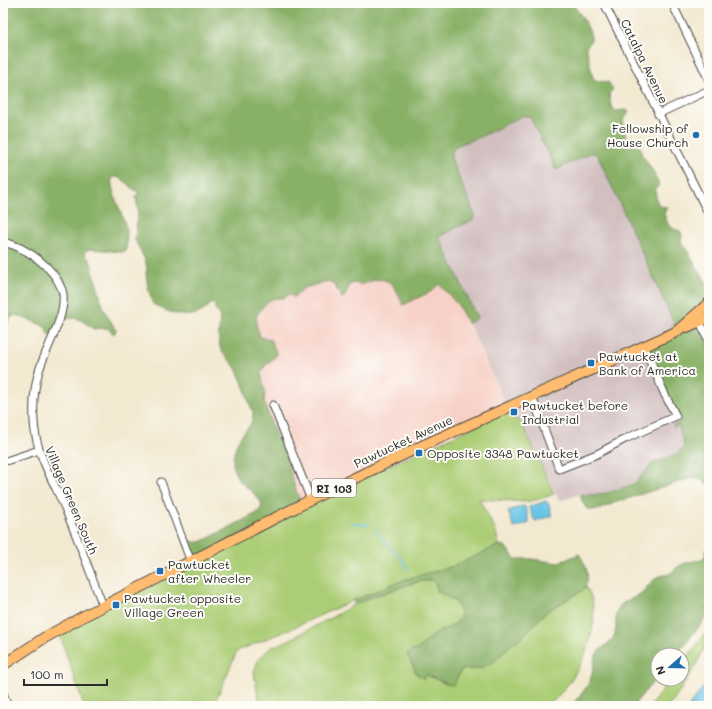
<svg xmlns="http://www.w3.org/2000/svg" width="712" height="709" font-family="Mali,sans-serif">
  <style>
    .built { fill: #f7d1c7 }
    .industrial { fill: #d2bfc0 }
    .green { fill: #abcd75; stroke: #6b7c50 }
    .forest { fill: #88b066; stroke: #5a6e48 }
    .water { fill: #68c5e6; stroke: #4a7888 }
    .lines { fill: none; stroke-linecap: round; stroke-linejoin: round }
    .stream { stroke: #68c5e6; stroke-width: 1.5 }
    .street-casing { stroke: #494844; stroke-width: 9 }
    .primary-casing { stroke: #494844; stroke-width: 12 }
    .street { stroke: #fff; stroke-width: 7 }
    .primary { stroke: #febc70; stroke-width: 10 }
    .poi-dot { fill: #1f6fb2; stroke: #fdfcf7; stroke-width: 1.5 }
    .labels { text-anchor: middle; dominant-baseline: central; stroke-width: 4; stroke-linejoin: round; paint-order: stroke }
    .shield { fill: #fdfcf7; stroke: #6a6a68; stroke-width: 1 }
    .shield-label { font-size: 11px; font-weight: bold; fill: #2b2b2b }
    .street-label { font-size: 12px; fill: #2b2b2b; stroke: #fdfcf7 }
    .poi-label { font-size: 12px; fill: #2b2b2b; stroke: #fdfcf7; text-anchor: start }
  </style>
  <rect width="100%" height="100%" fill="#fdfcf7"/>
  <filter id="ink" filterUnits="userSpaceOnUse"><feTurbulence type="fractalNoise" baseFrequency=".025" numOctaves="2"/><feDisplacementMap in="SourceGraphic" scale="8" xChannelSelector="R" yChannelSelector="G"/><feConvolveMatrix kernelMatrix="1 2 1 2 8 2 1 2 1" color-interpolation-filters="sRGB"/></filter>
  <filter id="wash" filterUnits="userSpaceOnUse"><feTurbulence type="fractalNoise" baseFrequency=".012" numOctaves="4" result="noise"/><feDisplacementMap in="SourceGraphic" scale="16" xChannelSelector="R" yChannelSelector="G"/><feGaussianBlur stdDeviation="0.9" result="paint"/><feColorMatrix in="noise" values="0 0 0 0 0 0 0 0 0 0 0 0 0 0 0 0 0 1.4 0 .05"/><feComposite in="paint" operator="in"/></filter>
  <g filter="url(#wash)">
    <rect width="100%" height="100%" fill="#f3e9d1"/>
    <!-- built -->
    <path class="built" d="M 376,279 L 388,281 L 397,290 L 427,293 L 432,291 L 439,283 L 451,296 L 462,313 L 507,408 L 302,505 L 292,480 L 284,448 L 280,440 L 276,437 L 264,402 L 265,392 L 261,373 L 265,366 L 269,363 L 275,353 L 271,341 L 261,338 L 255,319 L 256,315 L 260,309 L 272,299 L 276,300 L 283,298 L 288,294 L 294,297 L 304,288 L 329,281 L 334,284 L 338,292 L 354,283 L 362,285 Z"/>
    <!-- industrial -->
    <path class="industrial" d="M 522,116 L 529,116 L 532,121 L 556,170 L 591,153 L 597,153 L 674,323 L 670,334 L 679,422 L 678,425 L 684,444 L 683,449 L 675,455 L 652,464 L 634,484 L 607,493 L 590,495 L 581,494 L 559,501 L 521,423 L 512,416 L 507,408 L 470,327 L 468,324 L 477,318 L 443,244 L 439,238 L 439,236 L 473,220 L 475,215 L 452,161 L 451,155 L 454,148 L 458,145 L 480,137 Z"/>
    <!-- green -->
    <g class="green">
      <path d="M 509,411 L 512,416 L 521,423 L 526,432 L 554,494 L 543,498 L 527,502 L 479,499 L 495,529 L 499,545 L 454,566 L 396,583 L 343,605 L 290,629 L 237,651 L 216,700 L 204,706 L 84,706 L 58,630 L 302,505 Z"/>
      <path d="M 431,580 L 435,583 L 438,592 C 450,598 462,602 460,618 L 454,625 L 432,636 L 420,648 L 407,654 L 417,674 L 423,678 L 424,676 L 427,675 L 446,684 L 454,684 L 461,670 C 468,668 474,670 481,668 C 485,667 487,664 492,663 L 513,643 L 523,636 L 546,612 L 583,590 L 586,586 C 588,591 591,595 592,600 C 600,638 575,682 548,706 L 261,706 L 257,691 L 254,672 L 258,660 L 270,648 L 287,641 L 329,619 L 355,604 L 369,598 L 416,582 Z"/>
      <path d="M 709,629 C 709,650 682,688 669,706 L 650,706 L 671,679 L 682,679 L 682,664 Z"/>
    </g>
    <!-- forest -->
    <g class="forest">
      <path d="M 3,3 L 572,3 C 577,10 592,30 591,39 C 591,42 588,45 586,47 L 593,78 L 598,81 L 608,82 L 613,89 L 609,94 L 611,106 L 615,111 L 627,110 L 629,113 L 623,120 L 625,129 L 625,135 L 633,146 L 639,146 L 641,148 L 641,153 L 654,173 L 659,185 L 655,190 L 657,202 L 660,206 L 667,207 L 664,214 C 668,224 668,228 680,231 L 682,235 L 681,243 L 686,249 L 709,287 L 709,302 L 696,322 L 709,342 L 709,485 L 699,479 L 691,478 L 614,503 L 600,509 L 591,510 L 586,508 L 581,498 L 581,494 L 590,495 L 607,493 L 634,484 L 652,464 L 675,455 L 683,449 L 684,444 L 678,425 L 674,428 L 674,425 L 679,422 L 678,418 L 643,346 L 670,334 L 674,323 L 597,154 L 591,153 L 556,170 L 532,121 L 529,116 L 522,116 L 480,137 L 458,145 L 454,148 L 451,155 L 452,161 L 475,215 L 473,220 L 440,236 L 439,238 L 443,244 L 477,318 L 468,324 L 458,305 L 439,284 L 432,291 L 403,305 C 398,293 392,276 375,280 C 366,282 365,286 354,283 L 349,285 L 345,296 L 342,298 L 334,284 L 329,281 L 304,288 L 294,297 L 288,294 L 285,298 C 281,298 276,298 272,299 C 268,300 255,314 256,320 C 256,326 259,333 261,338 L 266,338 L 271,340 L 277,355 L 265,366 L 261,373 L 265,392 L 264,402 L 276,437 C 288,446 287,465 292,478 C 295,487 298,496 302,505 L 192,561 L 183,534 C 190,541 194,544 203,541 L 257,513 L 261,508 L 262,504 C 256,492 242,487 236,475 C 230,463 234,446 241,436 C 247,428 254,423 253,412 C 246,396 243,378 233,364 C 229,358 222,355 220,347 C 217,336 221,324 219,313 L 215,310 L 215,303 C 208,304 207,309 201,312 C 184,320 168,312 153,304 L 148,288 L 146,274 L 147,268 L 145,260 L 135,240 L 138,211 L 136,197 L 139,193 C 130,188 123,175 112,177 C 109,188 123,215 126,228 C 127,232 127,246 126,250 L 122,252 L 91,249 L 87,250 L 85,252 L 86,257 L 90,260 L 104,310 L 116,330 L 114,334 L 107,328 L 93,329 C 87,323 72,313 64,321 C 63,322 61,325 60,326 C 58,330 54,333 52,336 L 48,334 L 46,328 L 42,325 L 16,315 L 11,317 L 9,320 L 3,335 Z"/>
      <path d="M 709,543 L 709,614 L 676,655 L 658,655 L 658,676 L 633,706 L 570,706 C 579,697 589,687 592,674 C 594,667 593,660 597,653 C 602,646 611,644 614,636 C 618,628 614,618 618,609 C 622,601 630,600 637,596 C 645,591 648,584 655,579 C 658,575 664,576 669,574 C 673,572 674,569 678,567 C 684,562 694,561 701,560 L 705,556 Z"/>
      <path d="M 499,545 L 505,546 L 515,559 L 532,559 L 558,563 L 579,554 C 586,565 592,578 583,590 L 546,612 L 523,636 L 513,643 L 492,663 C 487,664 485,667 481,668 C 474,670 468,668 461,670 L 454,684 L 450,685 L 427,675 L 424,676 L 424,679 L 417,674 L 407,654 L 412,649 L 414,651 C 423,647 428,638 436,633 C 445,628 455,627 460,619 C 462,602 450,598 438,592 L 435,583 L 431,580 L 416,582 L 369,598 L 355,604 L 352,601 L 406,579 L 454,566 Z"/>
    </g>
    <!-- water -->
    <g class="water">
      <path d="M 546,501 L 549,505 L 552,516 L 535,521 L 529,507 Z"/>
      <path d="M 523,506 L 526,508 L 529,523 L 514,528 L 508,511 Z"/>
      <path d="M 709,680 L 709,706 L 689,706 Z"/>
    </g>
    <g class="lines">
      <!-- stream -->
      <g class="stream">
        <path d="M 352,523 L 369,525"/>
        <path d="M 376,529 C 385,547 401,552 408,569"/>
      </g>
    </g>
  </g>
  <g filter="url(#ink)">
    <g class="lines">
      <!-- street casing -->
      <g class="street-casing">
        <g id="street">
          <path d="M 604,3 L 709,215"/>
          <path d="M 672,3 L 709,80"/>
          <path d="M 658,114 L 709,90"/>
          <path d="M 3,242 C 26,247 54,267 62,290 C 69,312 45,349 39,371 C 34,387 33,405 34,422 C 36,456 55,483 67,513 C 80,544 91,575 103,606"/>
          <path d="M 700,322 L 709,341"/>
          <path d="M 532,396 L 559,469 L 597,454 L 625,439 L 676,416 L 665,395 L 644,346"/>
          <path d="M 273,405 L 311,500"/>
          <path d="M 3,462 L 39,450"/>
          <path d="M 161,482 L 191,562"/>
          <path d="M 3,693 L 8,706"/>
        </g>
      </g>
      <!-- primary casing -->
      <g class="primary-casing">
        <g id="primary">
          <path d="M 687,327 L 709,317"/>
          <path d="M 3,665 L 44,638 L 84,616 L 330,490 L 415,449 L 676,332 L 709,303"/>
        </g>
      </g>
      <!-- street -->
      <use href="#street" class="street"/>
      <!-- primary -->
      <use href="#primary" class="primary"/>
    </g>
  </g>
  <!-- markers -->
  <g class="poi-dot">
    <circle cx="696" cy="135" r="4"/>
    <rect x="587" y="359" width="8" height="8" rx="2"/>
    <rect x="510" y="408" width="8" height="8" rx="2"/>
    <rect x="415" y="449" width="8" height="8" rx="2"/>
    <rect x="156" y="567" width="8" height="8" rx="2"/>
    <rect x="112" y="601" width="8" height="8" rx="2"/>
  </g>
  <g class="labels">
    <!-- shield labels -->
    <rect class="shield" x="312" y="479" width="44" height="18" rx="3"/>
    <g class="shield-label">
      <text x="334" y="488">RI 103</text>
    </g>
    <!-- street labels -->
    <g class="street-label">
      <text transform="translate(645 61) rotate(64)">Catalpa Avenue</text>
      <text transform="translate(403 441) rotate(-25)">Pawtucket Avenue</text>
      <text transform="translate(72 500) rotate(67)">Village Green South</text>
    </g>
    <!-- poi labels -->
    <g class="poi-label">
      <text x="688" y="128" text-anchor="end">Fellowship of<tspan x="688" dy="14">House Church</tspan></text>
      <text x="599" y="356">Pawtucket at<tspan x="599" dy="14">Bank of America</tspan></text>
      <text x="522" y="405">Pawtucket before<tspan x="522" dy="14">Industrial</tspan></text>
      <text x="427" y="453">Opposite 3348 Pawtucket</text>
      <text x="168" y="564">Pawtucket<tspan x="168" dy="14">after Wheeler</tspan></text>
      <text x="124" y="598">Pawtucket opposite<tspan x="124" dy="14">Village Green</tspan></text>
    </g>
  </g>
  <!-- margin -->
  <rect width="712" height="709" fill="none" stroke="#fdfcf7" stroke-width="16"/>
  <!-- north arrow -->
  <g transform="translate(670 667) rotate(250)"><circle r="19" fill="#fdfcf7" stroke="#a9a8a5"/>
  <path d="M0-3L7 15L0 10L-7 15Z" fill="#1f6fb2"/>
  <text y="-6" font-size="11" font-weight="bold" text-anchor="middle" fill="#2b2b2b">N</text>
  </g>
  <!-- scale -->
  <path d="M24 679v6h83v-6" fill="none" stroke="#2b2b2b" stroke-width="2"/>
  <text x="30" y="679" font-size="12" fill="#2b2b2b" stroke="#fdfcf7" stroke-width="3" paint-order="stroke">100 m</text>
</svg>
